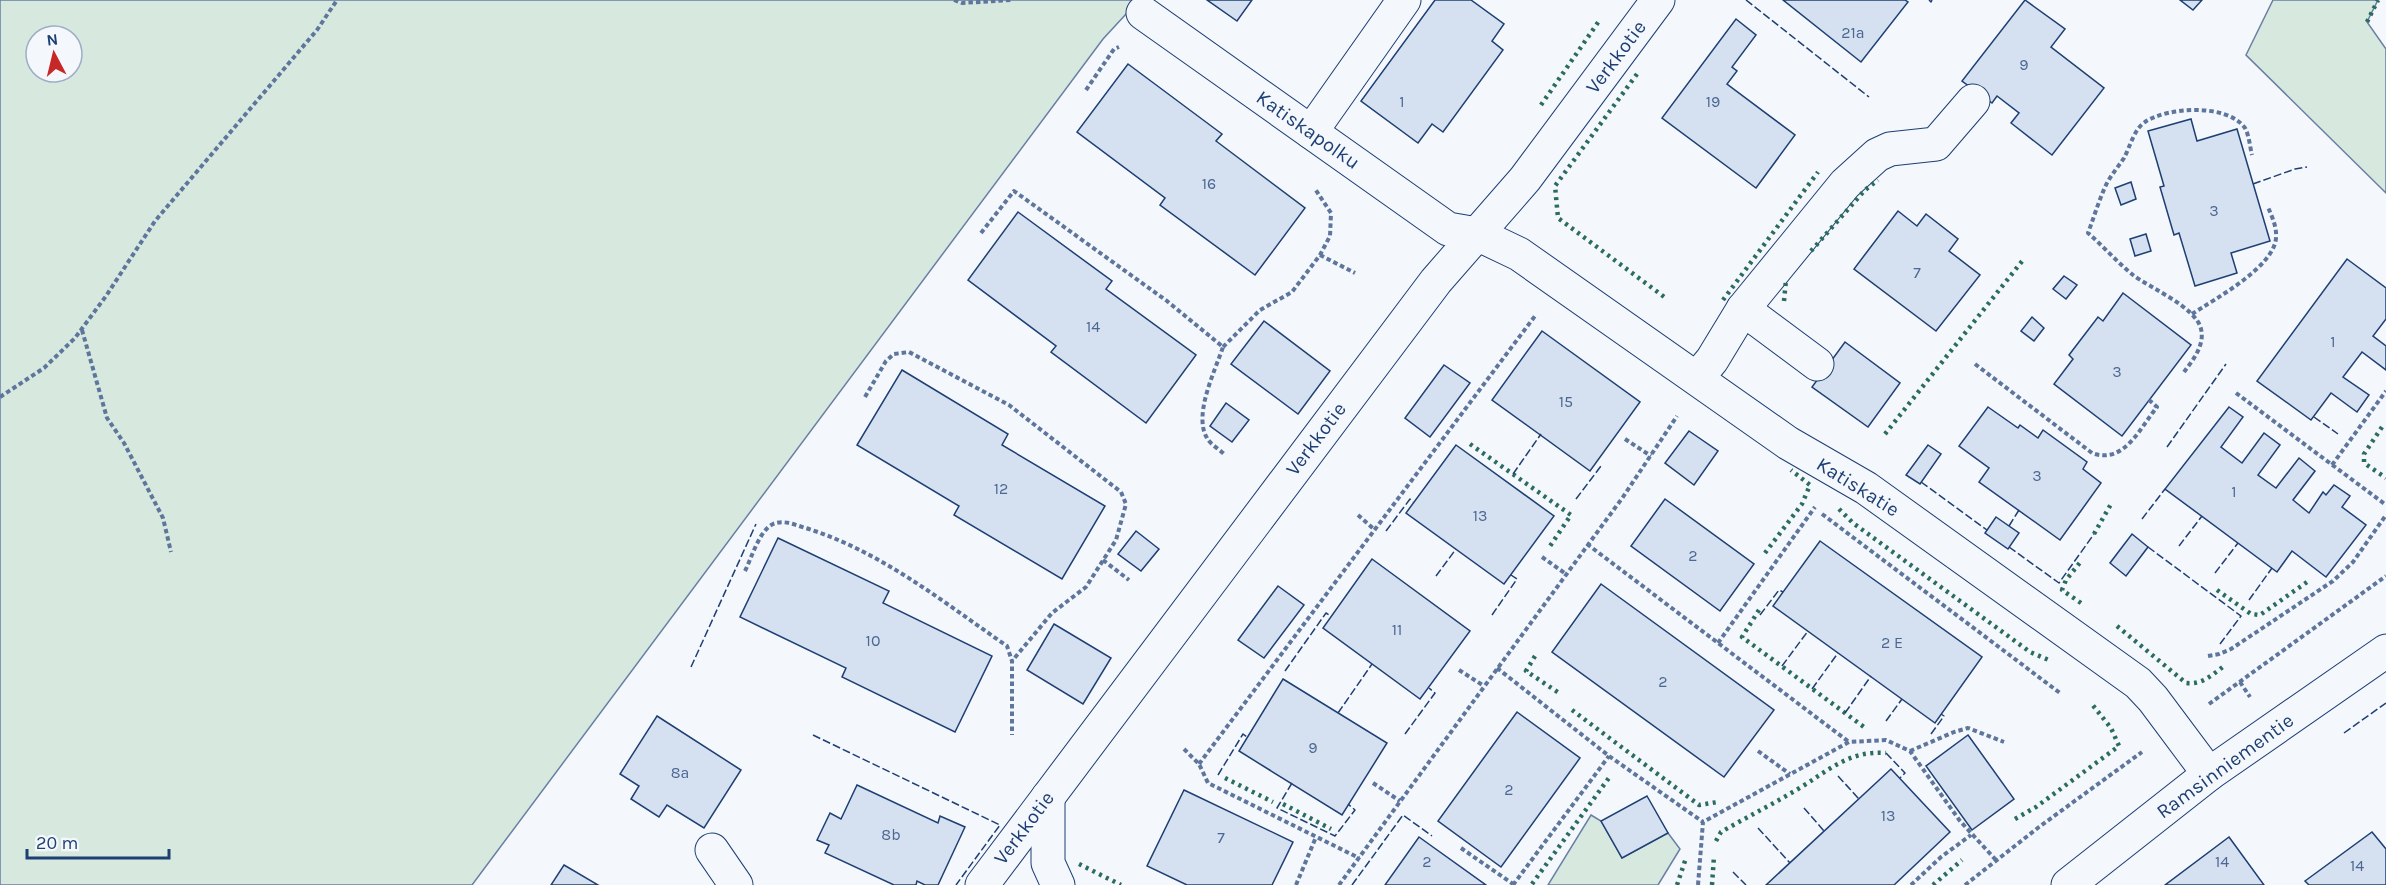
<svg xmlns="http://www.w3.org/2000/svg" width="2386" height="885" font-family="Karla,sans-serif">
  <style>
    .green { fill: #d7e8df; stroke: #687fa3; stroke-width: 1.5; fill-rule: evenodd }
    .building { fill: #d5e0f0; stroke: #1d3f73; stroke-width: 1.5 }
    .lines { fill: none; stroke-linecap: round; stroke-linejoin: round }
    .minor-casing { stroke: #1d3f73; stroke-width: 35 }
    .path { stroke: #5e769c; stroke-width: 4; stroke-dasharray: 4.5 3; stroke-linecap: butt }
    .minor { stroke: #f4f7fb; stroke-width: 33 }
    .hedge { stroke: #2c6c60; stroke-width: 4.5; stroke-dasharray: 3 4.5; stroke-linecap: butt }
    .fence { stroke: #1d3f73; stroke-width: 1.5; stroke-dasharray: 8 3; stroke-linecap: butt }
    .labels { text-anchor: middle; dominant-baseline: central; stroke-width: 4.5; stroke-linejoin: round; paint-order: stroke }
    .number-label { font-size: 16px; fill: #4b6792 }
    .street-label { font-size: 20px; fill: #1d3f73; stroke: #f4f7fb }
  </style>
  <rect width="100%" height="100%" fill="#f4f7fb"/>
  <!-- green -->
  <g class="green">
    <path d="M 0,0 L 1139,0 L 1103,39 L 472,885 L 0,885 ZM 36,36 L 72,36 L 72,72 L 36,72 Z"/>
    <path d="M 2273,0 L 2378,0 L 2367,22 L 2386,49 L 2386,193 L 2246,55 Z"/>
    <path d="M 1591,815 L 1601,821 L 1622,858 L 1668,833 L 1680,849 L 1658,885 L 1548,885 Z"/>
  </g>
  <!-- building -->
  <g class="building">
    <path d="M 1207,0 L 1252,0 L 1237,21 Z"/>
    <path d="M 1435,0 L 1471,0 L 1504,24 L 1492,41 L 1503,50 L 1443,132 L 1432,124 L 1418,143 L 1361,101 Z"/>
    <path d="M 1783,0 L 1905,0 L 1908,2 L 1861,62 Z"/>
    <path d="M 2025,0 L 2065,29 L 2051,47 L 2104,88 L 2052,155 L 2011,123 L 2019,113 L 1997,96 L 1992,103 L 1962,81 Z"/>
    <path d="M 2180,0 L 2202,0 L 2193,10 Z"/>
    <path d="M 1736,19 L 1756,35 L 1732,67 L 1737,71 L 1727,84 L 1795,135 L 1756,188 L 1662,118 Z"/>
    <path d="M 1128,64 L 1222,134 L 1216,141 L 1305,208 L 1255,275 L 1160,205 L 1165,198 L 1077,132 Z"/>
    <path d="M 2191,119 L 2197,141 L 2237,129 L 2270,241 L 2231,253 L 2237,273 L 2195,286 L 2179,233 L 2174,235 L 2160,187 L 2164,186 L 2148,131 Z"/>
    <path d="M 2131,182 L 2136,199 L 2121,205 L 2115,188 Z"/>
    <path d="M 1898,211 L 1917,226 L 1926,214 L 1958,239 L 1949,251 L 1980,275 L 1936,331 L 1854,269 Z"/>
    <path d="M 1018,212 L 1112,281 L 1106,289 L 1196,355 L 1146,423 L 1051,352 L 1056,346 L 968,280 Z"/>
    <path d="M 2146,234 L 2151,251 L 2135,256 L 2130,239 Z"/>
    <path d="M 2347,259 L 2386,288 L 2386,319 L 2373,336 L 2386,346 L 2386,370 L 2362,352 L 2343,377 L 2369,395 L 2357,412 L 2331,393 L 2311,420 L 2257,381 Z"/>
    <path d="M 2064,276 L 2077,285 L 2066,299 L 2053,289 Z"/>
    <path d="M 2123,293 L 2191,345 L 2122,436 L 2054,384 L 2073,359 L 2069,355 L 2098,317 L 2103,321 Z"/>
    <path d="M 2032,317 L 2044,328 L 2034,341 L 2021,331 Z"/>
    <path d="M 1264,321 L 1330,371 L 1298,414 L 1231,364 Z"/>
    <path d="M 1542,331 L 1640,402 L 1590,471 L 1492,400 Z"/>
    <path d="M 1845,342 L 1900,383 L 1868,427 L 1812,387 Z"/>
    <path d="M 1444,365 L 1470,383 L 1430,437 L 1405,418 Z"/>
    <path d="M 902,370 L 1008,434 L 1002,445 L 1105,506 L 1062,579 L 954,515 L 959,506 L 857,445 Z"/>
    <path d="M 1226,403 L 1249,420 L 1232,442 L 1210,426 Z"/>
    <path d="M 1988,407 L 2018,428 L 2020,425 L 2038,438 L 2043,430 L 2087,462 L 2083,469 L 2101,483 L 2060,540 L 1979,482 L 1989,468 L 1959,446 Z"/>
    <path d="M 2229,407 L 2243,417 L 2221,447 L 2242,463 L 2264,433 L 2280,445 L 2258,475 L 2276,488 L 2299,458 L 2315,471 L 2293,500 L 2309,513 L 2323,492 L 2326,495 L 2334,485 L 2350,496 L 2342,507 L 2366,525 L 2326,577 L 2292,551 L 2277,572 L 2165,489 Z"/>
    <path d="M 1689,431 L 1718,451 L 1694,485 L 1665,463 Z"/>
    <path d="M 1456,445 L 1554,516 L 1504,584 L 1406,513 Z"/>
    <path d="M 1928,445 L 1941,454 L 1920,484 L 1906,475 Z"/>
    <path d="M 1665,499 L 1754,564 L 1720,611 L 1631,546 Z"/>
    <path d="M 1996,517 L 2019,533 L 2008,549 L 1985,533 Z"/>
    <path d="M 1136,531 L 1159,549 L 1141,571 L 1118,554 Z"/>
    <path d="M 2132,534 L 2148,547 L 2126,576 L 2110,563 Z"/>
    <path d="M 778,538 L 889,591 L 883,603 L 992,656 L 955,732 L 842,677 L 846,668 L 740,617 Z"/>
    <path d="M 1820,541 L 1982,657 L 1935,723 L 1773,606 Z"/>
    <path d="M 1372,559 L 1470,631 L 1420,699 L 1323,628 Z"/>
    <path d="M 1601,584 L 1774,710 L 1724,777 L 1552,652 Z"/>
    <path d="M 1278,586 L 1304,605 L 1264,658 L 1238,640 Z"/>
    <path d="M 1054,624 L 1111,658 L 1083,704 L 1027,670 Z"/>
    <path d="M 1283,679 L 1387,743 L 1342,815 L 1239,751 Z"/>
    <path d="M 1517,712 L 1580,758 L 1501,867 L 1438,821 Z"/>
    <path d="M 657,716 L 741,770 L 704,828 L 667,805 L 659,817 L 631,799 L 639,786 L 620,774 Z"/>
    <path d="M 1968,735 L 2014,799 L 1972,830 L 1926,766 Z"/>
    <path d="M 1891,769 L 1950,832 L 1894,885 L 1766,885 Z"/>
    <path d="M 857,785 L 938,823 L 940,816 L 965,827 L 938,885 L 925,885 L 917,881 L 916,885 L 894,885 L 825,853 L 829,845 L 817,840 L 830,813 L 841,819 Z"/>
    <path d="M 1184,790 L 1293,842 L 1272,885 L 1187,885 L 1147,866 Z"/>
    <path d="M 1647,796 L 1668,833 L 1622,858 L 1601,821 Z"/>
    <path d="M 2372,832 L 2386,849 L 2386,885 L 2309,885 L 2305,881 Z"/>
    <path d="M 1419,837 L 1486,885 L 1385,885 Z"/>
    <path d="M 2229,837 L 2264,885 L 2165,885 Z"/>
    <path d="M 564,865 L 598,885 L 551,885 Z"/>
  </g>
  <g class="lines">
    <!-- minor casing -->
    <g class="minor-casing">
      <g id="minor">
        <path d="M 1143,13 L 1448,229 L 1477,234 L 1519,254 L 1788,443 L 1866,488 L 2138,683 L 2153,699 L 2209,774"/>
        <path d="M 1311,132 L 1404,0"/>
        <path d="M 1743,309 L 1817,364"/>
        <path d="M 1697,378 L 1712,360 L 1743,309 L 1845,184 L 1877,155 L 1890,149 L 1936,144 L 1973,101"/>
        <path d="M 1048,797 L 1048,863 L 1058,885"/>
        <path d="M 712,850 L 736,885"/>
        <path d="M 982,885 L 1436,281 L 1525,179 L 1658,0"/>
        <path d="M 2068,885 L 2209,774 L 2386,651"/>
      </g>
    </g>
    <!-- path -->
    <g class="path">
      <path d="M 954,0 L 962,3 L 1012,0"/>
      <path d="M 1086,90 L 1114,49 L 1119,47"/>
      <path d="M 981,233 L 1014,191 L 1167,301 L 1223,347 C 1215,371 1193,415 1207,438 C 1210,444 1219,449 1224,454"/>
      <path d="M 1320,255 L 1355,273"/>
      <path d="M 2192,314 C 2215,299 2274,267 2276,238 C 2277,227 2272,217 2268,207"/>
      <path d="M 82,330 L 107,418 L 124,443 L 163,518 L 171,552"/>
      <path d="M 1223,347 L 1260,310 L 1292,292 L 1320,255 L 1330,236 L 1331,213 L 1315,189"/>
      <path d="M 1975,364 L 2092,453 C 2124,465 2140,428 2157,407 L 2149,400"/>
      <path d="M 2184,372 C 2193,360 2205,345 2201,329 C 2196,307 2150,288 2133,275 C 2117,262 2103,246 2088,233 C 2094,217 2099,200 2106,185 C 2111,175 2118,167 2124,158 C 2130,147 2134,129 2145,122 C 2167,107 2227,103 2245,128 C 2249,135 2250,147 2252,155"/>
      <path d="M 2236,393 L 2386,505"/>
      <path d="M 0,397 L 44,368 L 75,338 L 106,296 L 155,221 L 317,30 L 337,0"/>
      <path d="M 865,397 L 886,361 L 894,354 L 909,352 L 1009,405 L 1121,492 L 1126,504 L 1116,540 L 1086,587 L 1052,613 L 1012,661"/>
      <path d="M 1625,439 L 1651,456"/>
      <path d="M 2332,465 L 2386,391"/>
      <path d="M 1822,514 L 2060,693"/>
      <path d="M 1358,515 L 1375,530"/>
      <path d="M 1587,544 L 1849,742"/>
      <path d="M 1542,557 L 1566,574"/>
      <path d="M 1103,560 L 1129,580"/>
      <path d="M 745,571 C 752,557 759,531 773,524 C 785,519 797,526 809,529 C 883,553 943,602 1007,646 L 1012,661 L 1012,735"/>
      <path d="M 1718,643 L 1815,507"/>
      <path d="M 2208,656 L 2219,654 L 2231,649 L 2333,581 L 2353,562 L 2386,515"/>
      <path d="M 1497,668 L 1609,756 L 1703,822"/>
      <path d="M 1459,670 L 1484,686"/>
      <path d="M 2240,682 L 2250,697"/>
      <path d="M 2209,704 L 2386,576"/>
      <path d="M 1184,749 L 1199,764 L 1208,783 L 1359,858"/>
      <path d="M 1758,751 L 1790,774"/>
      <path d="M 1910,751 L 1954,732 L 1968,728 L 2004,742"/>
      <path d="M 1199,764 L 1535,316"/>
      <path d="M 1373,783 L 1400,801"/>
      <path d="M 1461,848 L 1513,884"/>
      <path d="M 1296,885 L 1316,837"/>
      <path d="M 1339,885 L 1623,497 L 1677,416"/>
      <path d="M 1513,885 L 1609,756"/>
      <path d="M 1698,885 L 1703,822 L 1849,742 L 1886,740 L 1910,751 L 1960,821 L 1996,860"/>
      <path d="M 1911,885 L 1941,857 L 1971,835"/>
      <path d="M 1965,885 L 2039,827 L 2142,752"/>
    </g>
    <!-- minor -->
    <use href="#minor" class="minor"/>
    <!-- hedge -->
    <g class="hedge">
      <path d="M 2367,22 L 2378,0"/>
      <path d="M 1637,74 L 1555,186 L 1558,218 L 1667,299"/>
      <path d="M 1541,105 L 1599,21"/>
      <path d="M 1811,251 L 1865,190 L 1878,180"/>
      <path d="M 1723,300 L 1818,172"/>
      <path d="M 1784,301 L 1786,280"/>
      <path d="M 2382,427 L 2364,454 L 2364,463 L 2386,478"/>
      <path d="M 1885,434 L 2023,260"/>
      <path d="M 1470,444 L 1571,515 L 1548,549"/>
      <path d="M 1839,509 L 1853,523 L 2030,652 L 2051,661"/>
      <path d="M 2094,534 L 2111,504"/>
      <path d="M 1765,553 L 1802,504 L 1810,485 L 1791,470"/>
      <path d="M 2217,590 L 2251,614 L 2260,615 L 2307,582"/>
      <path d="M 2081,603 L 2062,590 L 2066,580 L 2082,560"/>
      <path d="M 1759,610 L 1742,637 L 1864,727"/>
      <path d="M 2117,626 L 2186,683 C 2202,685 2212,675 2224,666"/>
      <path d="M 1535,656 L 1526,671 L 1559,693"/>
      <path d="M 1572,710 L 1699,805 L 1718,802"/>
      <path d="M 1225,778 L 1273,802"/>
      <path d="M 1283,804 L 1331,829"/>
      <path d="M 2015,819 L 2036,807 L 2119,746 L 2111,728 L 2091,703"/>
      <path d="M 1716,841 L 1721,832 C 1747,817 1773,804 1798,789 C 1828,771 1849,750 1886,753"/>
      <path d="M 1079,864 L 1121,885"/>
      <path d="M 1532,884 L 1611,775"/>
      <path d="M 1677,885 L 1686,858"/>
      <path d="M 1712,885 L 1714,856"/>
      <path d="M 1933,885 L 1962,860"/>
    </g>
    <!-- fence -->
    <g class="fence">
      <path d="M 1746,0 L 1869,97"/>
      <path d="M 1929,0 L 1931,2 L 1932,0"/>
      <path d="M 2253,184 L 2295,169 L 2307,167"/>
      <path d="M 2314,417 L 2338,434"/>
      <path d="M 2167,447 L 2226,364"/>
      <path d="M 1513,474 L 1541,434"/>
      <path d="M 1921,482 L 1987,530"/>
      <path d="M 1576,499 L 1601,466"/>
      <path d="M 2142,519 L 2165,489"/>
      <path d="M 2009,526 L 2019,510"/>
      <path d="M 1386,531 L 1410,499 L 1413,502"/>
      <path d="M 2179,546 L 2202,516"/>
      <path d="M 2009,547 L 2059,583 L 2094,534"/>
      <path d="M 2148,547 L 2241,616 L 2220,644"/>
      <path d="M 2215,573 L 2238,543"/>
      <path d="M 1436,576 L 1456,549"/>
      <path d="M 2249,600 L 2272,568"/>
      <path d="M 1492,615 L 1517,579 L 1511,575"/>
      <path d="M 1760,615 L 1779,590 L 1783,592"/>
      <path d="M 1782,666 L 1808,631"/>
      <path d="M 691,667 L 756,524"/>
      <path d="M 1285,671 L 1326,613 L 1331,616"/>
      <path d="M 1812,689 L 1838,653"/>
      <path d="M 1338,713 L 1372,664"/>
      <path d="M 1845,713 L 1871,676"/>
      <path d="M 1886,721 L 1902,699"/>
      <path d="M 2344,733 L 2386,703"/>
      <path d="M 1405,734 L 1435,693 L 1429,688"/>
      <path d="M 1931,734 L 1944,716 L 1941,714"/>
      <path d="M 813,735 L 1000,825 L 956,885"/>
      <path d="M 1886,753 L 1905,773 L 1900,778"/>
      <path d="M 1218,775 L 1243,734 L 1247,737"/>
      <path d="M 1838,776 L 1859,799"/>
      <path d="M 1292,783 L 1277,808 L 1335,836 L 1355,810 L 1348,804"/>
      <path d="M 1804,808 L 1824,831"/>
      <path d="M 1758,828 L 1790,863"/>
      <path d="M 1733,872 L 1746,885"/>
      <path d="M 1352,885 L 1403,815 L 1432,836"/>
    </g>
  </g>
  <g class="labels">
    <!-- number labels -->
    <g class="number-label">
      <text x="1853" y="32">21a</text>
      <text x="2024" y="64">9</text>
      <text x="1402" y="101">1</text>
      <text x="1713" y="101">19</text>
      <text x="1209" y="183">16</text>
      <text x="2214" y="210">3</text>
      <text x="1917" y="272">7</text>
      <text x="1093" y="326">14</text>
      <text x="2333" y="341">1</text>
      <text x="2117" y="371">3</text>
      <text x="1566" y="401">15</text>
      <text x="2037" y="475">3</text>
      <text x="1001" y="488">12</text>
      <text x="2234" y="491">1</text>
      <text x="1480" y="515">13</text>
      <text x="1693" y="555">2</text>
      <text x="1397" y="629">11</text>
      <text x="873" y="640">10</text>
      <text x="1892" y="642">2 E</text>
      <text x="1663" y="681">2</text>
      <text x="1313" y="747">9</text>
      <text x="680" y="772">8a</text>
      <text x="1509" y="789">2</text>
      <text x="1888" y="815">13</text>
      <text x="891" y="834">8b</text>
      <text x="1221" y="837">7</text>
      <text x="1427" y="861">2</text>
      <text x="2222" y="861">14</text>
      <text x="2357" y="865">14</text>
    </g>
    <!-- street labels -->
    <g class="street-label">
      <text transform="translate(1616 57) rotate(-53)">Verkkotie</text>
      <text transform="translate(1308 130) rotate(35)">Katiskapolku</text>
      <text transform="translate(1316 439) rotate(-53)">Verkkotie</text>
      <text transform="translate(1858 487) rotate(32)">Katiskatie</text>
      <text transform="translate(2225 766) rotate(-36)">Ramsinniementie</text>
      <text transform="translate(1024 828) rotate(-53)">Verkkotie</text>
    </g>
  </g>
  <!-- north arrow -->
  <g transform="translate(54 54) rotate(353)"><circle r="28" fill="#f4f7fb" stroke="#9eadc5" stroke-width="1.5"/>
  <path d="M0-4.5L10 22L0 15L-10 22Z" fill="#c62828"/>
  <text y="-9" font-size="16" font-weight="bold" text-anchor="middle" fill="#1d3f73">N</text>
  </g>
  <!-- scale -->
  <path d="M27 849v9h142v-9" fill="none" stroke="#1d3f73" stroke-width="3"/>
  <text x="36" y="849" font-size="18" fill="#1d3f73" stroke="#f4f7fb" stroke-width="4.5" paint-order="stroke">20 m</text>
</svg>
